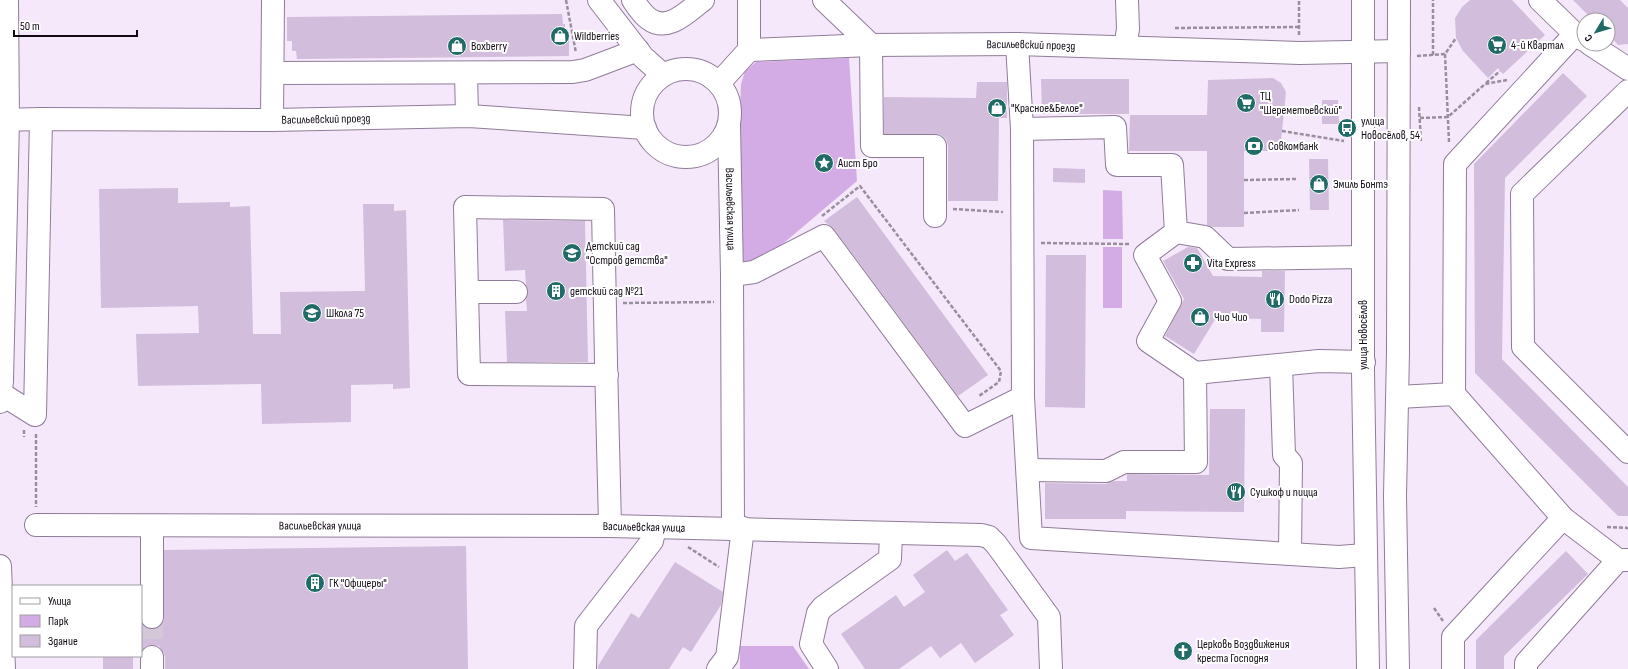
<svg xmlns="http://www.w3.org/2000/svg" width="1628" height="669" font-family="'Sofia Sans Condensed',sans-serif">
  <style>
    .green { fill: #d4ace5 }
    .building { fill: #d3bddc }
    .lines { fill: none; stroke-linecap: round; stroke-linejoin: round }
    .minor-tunnel { stroke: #d3c7d8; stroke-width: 22; stroke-dasharray: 22 11; stroke-linecap: butt }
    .minor-casing { stroke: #907c99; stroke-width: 24 }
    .major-casing { stroke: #907c99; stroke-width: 24 }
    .path { stroke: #998e9e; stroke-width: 2.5; stroke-dasharray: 4 2; stroke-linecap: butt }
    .minor { stroke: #fff; stroke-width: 22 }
    .major { stroke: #fff; stroke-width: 22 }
    .labels { text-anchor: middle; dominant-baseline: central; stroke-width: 4; stroke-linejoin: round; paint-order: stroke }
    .poi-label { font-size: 12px; fill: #110914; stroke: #fff; text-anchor: start }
    .street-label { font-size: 12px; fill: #110914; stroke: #fff }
  </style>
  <rect width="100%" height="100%" fill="#f5e8fb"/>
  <!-- green -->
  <g class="green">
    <path d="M 849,58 L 857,181 L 759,264 L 747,267 L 741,262 L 739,125 L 741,84 L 745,71 L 756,62 Z"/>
    <path d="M 1103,190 L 1122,191 L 1123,239 L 1103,239 Z"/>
    <rect x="1103" y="247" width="19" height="61"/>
    <path d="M 740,646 L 793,646 L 809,669 L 740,669 Z"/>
  </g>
  <!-- building -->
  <g class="building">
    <path d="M 1470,0 L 1512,0 L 1545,35 L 1503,74 L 1498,68 L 1488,78 L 1463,51 L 1456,38 L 1455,18 L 1462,7 Z"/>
    <path d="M 1573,0 L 1620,0 L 1628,8 L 1628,44 L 1618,45 L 1608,34 L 1608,20 L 1593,20 Z"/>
    <path d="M 562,14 L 563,24 L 565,24 L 565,32 L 569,32 L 569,56 L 297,59 L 296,51 L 292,51 L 292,41 L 287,41 L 287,17 Z"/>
    <path d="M 1563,73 L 1587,96 L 1505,178 L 1502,359 L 1628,487 L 1628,516 L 1618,516 L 1475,373 L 1474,164 Z"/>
    <path d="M 1273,78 L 1281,83 L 1286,92 L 1280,151 L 1244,151 L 1244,227 L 1212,227 L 1207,225 L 1207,151 L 1129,151 L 1130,115 L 1207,115 L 1208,80 Z"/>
    <path d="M 1041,79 L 1129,79 L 1129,114 L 1042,114 Z"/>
    <path d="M 977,82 L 1007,82 L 1007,118 L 999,118 L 998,201 L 948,201 L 948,146 L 946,139 L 941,135 L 935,134 L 884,134 L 884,97 L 976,98 Z"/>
    <path d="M 1322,100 L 1338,100 L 1339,124 L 1322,124 Z"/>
    <path d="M 1309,159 L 1328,159 L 1329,210 L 1310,210 Z"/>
    <path d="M 1053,168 L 1085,169 L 1085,183 L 1053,182 Z"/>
    <path d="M 178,188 L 178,203 L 230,202 L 230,207 L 250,206 L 253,334 L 281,334 L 280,292 L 365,291 L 363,204 L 394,204 L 394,211 L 406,210 L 410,388 L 393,389 L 393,384 L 351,385 L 351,422 L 262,424 L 261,384 L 138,386 L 136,334 L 199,333 L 198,306 L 101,308 L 99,189 Z"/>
    <path d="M 857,197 L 988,375 L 958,396 L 834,229 L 824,221 Z"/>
    <path d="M 503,220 L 585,221 L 588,362 L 507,362 L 505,311 L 527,311 L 526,299 L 528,292 L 526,285 L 525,270 L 505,271 Z"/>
    <path d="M 1188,247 L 1197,248 L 1213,276 L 1262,277 L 1262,271 L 1285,271 L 1284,332 L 1261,332 L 1261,319 L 1216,318 L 1194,354 L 1165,336 L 1184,299 L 1163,261 Z"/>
    <path d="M 1046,255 L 1086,255 L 1085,408 L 1045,407 Z"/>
    <path d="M 1210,409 L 1245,409 L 1244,512 L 1126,511 L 1126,519 L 1045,519 L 1045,483 L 1106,484 L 1114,481 L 1127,481 L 1127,474 L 1209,475 Z"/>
    <path d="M 466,546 L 468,669 L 165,669 L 165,657 L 163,651 L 159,646 L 152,645 L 146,646 L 141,651 L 141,623 L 145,628 L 152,629 L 159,628 L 163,623 L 164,617 L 164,550 Z"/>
    <path d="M 947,550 L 955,561 L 967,553 L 1008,610 L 1000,615 L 1014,635 L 975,663 L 961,643 L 940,658 L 931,646 L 899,669 L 865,669 L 841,634 L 896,595 L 904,607 L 925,592 L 913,575 Z"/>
    <path d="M 1566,551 L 1588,574 L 1504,656 L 1504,669 L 1476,669 L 1476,640 Z"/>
    <path d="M 675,562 L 723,592 L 721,605 L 691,652 L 683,647 L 669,669 L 598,669 L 598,666 L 631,613 L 639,618 Z"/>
    <rect x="103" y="656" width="30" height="13"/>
  </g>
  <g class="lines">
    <!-- minor-tunnel -->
    <path class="minor-tunnel" d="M 152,617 L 152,657"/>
    <!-- minor casing -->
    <g class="minor-casing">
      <g id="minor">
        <path d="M 599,0 L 643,57 L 663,75"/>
        <path d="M 633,0 C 637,6 642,14 649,19 C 668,33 688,11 703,0"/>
        <path d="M 824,0 L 871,45 L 872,146 L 935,146 L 935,216"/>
        <path d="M 1540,0 L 1575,34 L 1584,40"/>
        <path d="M 1017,44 L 1022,129 L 1115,127 L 1117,165 L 1172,165 L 1176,232 L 1205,237 L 1228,259 L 1363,257"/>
        <path d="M 1590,44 L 1628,69"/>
        <path d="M 1125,47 L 1128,29 L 1127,0"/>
        <path id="s1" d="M 749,50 L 871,45 L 1017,44 L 1300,53 L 1399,51"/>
        <circle cx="686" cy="113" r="44"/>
        <path d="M 273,73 L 573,72 L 585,70 L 638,50"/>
        <path d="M 466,73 L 467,116"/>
        <path d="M 719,83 L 749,50 L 749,0"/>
        <path d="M 1628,91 L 1522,194 L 1523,347 L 1628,452"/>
        <path id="s2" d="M 0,120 L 41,119 L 272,120 L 469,116 L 645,128"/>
        <path d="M 272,120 L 273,0"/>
        <path id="s3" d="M 729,125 L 732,275 L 733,528"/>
        <path d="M 1022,129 L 1023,397 L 1031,538 L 1339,557 L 1365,555"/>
        <path d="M 1176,232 L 1145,255 L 1170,301 L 1148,341 L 1195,373"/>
        <path d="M 732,275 L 754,272 L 824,236 L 965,426 L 1023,397"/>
        <path d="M 467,292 L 516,292"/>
        <path d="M 1281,365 L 1284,455 L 1291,463 L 1290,554"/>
        <path d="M 607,375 L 469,374 L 465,207 L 603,209 C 605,315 607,420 610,526"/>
        <path d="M 0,393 L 35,415 L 41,119"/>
        <path d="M 1454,394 L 1455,164 L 1575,34"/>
        <path d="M 1398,397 L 1454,394 L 1563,518 L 1618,560 L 1628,560"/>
        <path d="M 0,402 L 2,381 L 8,120 L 7,0"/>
        <path d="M 1028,470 L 1106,471 L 1124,462 L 1196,462 L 1195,373 L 1319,361 L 1364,362"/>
        <path id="s4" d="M 36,525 L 610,526 L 981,535 L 989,537 L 996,544 L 1049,617 L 1051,669"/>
        <path d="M 152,526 L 152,617"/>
        <path d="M 0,566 L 4,669"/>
        <path d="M 152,657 L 152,669"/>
        <path d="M 585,669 L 586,626 L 652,541 L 655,527"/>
        <path d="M 718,669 L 727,657 L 728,650 L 743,528"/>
        <path d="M 827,669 L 811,644 L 818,613 L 823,607 L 890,559 L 891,533"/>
        <path d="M 1453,669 L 1453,637 L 1563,518"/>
        <path d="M 1526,669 L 1526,663 L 1618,560"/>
      </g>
    </g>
    <!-- major casing -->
    <g class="major-casing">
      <g id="major">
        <path d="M 1363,0 L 1363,372 L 1368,669"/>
        <path d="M 1398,669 L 1395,496 L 1398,352 L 1399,0"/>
      </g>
    </g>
    <!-- path -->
    <g class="path">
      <path d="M 566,0 L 576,53"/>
      <path d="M 1175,28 L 1299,27"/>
      <path d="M 1299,35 L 1299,0"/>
      <path d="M 1433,55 L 1433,0"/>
      <path d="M 1417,56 L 1445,54"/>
      <path d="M 1486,83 L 1500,71"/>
      <path d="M 1419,107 L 1421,143"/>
      <path d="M 1420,118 L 1448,117 L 1485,84 L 1507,80"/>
      <path d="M 1282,131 L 1344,141"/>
      <path d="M 1449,142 L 1445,54 L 1456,38"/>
      <path d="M 1244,180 L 1298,179"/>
      <path d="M 953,209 L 1003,212"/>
      <path d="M 1244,213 L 1299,210"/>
      <path d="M 822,216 L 860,186 L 1001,371 L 999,382 L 979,396"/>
      <path d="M 1041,243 L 1130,244"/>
      <path d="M 623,303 L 714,302"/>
      <path d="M 24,430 L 24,437"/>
      <path d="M 36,434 L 36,507"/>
      <path d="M 1607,527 L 1628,528"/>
      <path d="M 688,547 L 719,567"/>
      <path d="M 1434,608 L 1443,621"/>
    </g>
    <!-- minor -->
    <use href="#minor" class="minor"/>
    <!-- major -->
    <use href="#major" class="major"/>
  </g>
  <!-- icons -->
  <defs>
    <g id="shop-disc" transform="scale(1)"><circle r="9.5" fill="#206b66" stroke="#fff"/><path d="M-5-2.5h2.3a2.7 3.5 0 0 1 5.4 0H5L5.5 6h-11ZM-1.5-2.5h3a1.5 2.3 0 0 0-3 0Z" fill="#fff"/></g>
    <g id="supermarket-disc" transform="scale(1)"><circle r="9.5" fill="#206b66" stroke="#fff"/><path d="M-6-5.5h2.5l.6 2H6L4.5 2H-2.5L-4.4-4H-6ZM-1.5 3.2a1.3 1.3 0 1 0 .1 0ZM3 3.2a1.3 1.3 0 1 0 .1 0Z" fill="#fff"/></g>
    <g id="bus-disc" transform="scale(1)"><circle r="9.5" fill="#206b66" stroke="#fff"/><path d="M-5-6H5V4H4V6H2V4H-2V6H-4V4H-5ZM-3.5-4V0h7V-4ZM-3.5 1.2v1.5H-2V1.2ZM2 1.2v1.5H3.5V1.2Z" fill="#fff"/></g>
    <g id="bank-disc" transform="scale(1)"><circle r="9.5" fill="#206b66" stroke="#fff"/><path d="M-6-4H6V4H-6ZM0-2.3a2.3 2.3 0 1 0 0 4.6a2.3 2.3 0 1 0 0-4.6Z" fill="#fff"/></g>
    <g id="sight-disc" transform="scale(1)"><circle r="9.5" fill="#206b66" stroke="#fff"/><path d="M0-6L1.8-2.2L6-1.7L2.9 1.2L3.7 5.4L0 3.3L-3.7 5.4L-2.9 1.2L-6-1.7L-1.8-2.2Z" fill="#fff"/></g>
    <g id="school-disc" transform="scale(1)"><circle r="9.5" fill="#206b66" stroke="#fff"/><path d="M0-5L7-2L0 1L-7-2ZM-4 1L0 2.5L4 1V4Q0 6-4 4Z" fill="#fff"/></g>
    <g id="pharmacy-disc" transform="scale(1)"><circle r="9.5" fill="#206b66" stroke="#fff"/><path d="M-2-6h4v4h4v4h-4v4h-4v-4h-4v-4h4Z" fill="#fff"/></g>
    <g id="building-disc" transform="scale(1)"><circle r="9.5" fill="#206b66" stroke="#fff"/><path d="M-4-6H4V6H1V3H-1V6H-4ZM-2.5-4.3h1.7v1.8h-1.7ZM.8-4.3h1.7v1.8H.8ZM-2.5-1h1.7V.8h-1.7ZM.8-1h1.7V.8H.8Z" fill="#fff"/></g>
    <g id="restaurant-disc" transform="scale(1)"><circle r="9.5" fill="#206b66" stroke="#fff"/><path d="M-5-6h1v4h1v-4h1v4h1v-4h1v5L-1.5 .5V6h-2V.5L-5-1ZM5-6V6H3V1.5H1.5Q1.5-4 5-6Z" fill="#fff"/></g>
    <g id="church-disc" transform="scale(1)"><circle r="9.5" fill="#206b66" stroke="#fff"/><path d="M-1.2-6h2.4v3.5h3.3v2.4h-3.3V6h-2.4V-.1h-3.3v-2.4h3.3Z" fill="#fff"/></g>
  </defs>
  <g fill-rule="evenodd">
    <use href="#shop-disc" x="560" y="36"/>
    <use href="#supermarket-disc" x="1497" y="45"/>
    <use href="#shop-disc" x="457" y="46"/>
    <use href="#supermarket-disc" x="1246" y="103"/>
    <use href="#shop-disc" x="997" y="108"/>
    <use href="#bus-disc" x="1347" y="128"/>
    <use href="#bank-disc" x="1254" y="146"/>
    <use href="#sight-disc" x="824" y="163"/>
    <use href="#shop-disc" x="1319" y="184"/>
    <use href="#school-disc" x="572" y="253"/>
    <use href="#pharmacy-disc" x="1193" y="263"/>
    <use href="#building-disc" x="556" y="291"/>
    <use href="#restaurant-disc" x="1275" y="299"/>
    <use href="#school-disc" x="312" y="313"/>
    <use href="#shop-disc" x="1200" y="317"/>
    <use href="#restaurant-disc" x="1236" y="492"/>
    <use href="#building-disc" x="315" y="583"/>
    <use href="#church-disc" x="1183" y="651"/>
  </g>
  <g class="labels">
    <!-- poi labels -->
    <g class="poi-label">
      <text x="574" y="36">Wildberries</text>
      <text x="1511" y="45">4-й Квартал</text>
      <text x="471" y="46">Boxberry</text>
      <text x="1260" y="96">ТЦ<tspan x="1260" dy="14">"Шереметьевский"</tspan></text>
      <text x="1011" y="108">"Красное&amp;Белое"</text>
      <text x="1361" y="121">улица<tspan x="1361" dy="14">Новосёлов, 54</tspan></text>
      <text x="1268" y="146">Совкомбанк</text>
      <text x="838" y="163">Аист Бро</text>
      <text x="1333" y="184">Эмиль Бонтэ</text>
      <text x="586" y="246">Детский сад<tspan x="586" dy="14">"Остров детства"</tspan></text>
      <text x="1207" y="263">Vita Express</text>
      <text x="570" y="291">детский сад №21</text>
      <text x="1289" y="299">Dodo Pizza</text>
      <text x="326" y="313">Школа 75</text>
      <text x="1214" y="317">Чио Чио</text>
      <text x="1250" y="492">Сушкоф и пицца</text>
      <text x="329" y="583">ГК "Офицеры"</text>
      <text x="1197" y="644">Церковь Воздвижения<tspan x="1197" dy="14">креста Господня</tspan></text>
    </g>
    <!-- street labels -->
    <g class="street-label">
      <text stroke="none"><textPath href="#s1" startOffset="282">Васильевский проезд</textPath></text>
      <text stroke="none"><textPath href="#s2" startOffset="326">Васильевский проезд</textPath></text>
      <text stroke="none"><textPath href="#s3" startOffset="84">Васильевская улица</textPath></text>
      <text transform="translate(1363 335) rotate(-90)">улица Новосёлов</text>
      <text stroke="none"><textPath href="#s4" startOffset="284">Васильевская улица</textPath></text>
      <text stroke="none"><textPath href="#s4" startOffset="608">Васильевская улица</textPath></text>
    </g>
  </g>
  <!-- legend -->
  <rect x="12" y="585" width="130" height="72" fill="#ffffff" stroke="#a09da1"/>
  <rect x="20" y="598" width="20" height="6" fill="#ffffff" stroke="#a09da1"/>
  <text x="48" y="605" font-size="12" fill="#110914">Улица</text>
  <rect x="20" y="615" width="20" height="12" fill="#d4ace5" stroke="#a09da1"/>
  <text x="48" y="625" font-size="12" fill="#110914">Парк</text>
  <rect x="20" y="635" width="20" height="12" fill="#d3bddc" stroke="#a09da1"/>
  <text x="48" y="645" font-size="12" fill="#110914">Здание</text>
  <!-- north arrow -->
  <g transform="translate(1596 32) rotate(232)"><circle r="19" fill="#ffffff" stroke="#a09da1"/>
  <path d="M0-3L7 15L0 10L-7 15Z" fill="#206b66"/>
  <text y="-6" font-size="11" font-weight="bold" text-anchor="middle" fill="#110914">С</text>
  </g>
  <!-- scale -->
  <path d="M14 30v6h123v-6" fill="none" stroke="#110914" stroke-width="2"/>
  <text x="20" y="30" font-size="12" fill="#110914" stroke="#ffffff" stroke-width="3" paint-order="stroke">50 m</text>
</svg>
